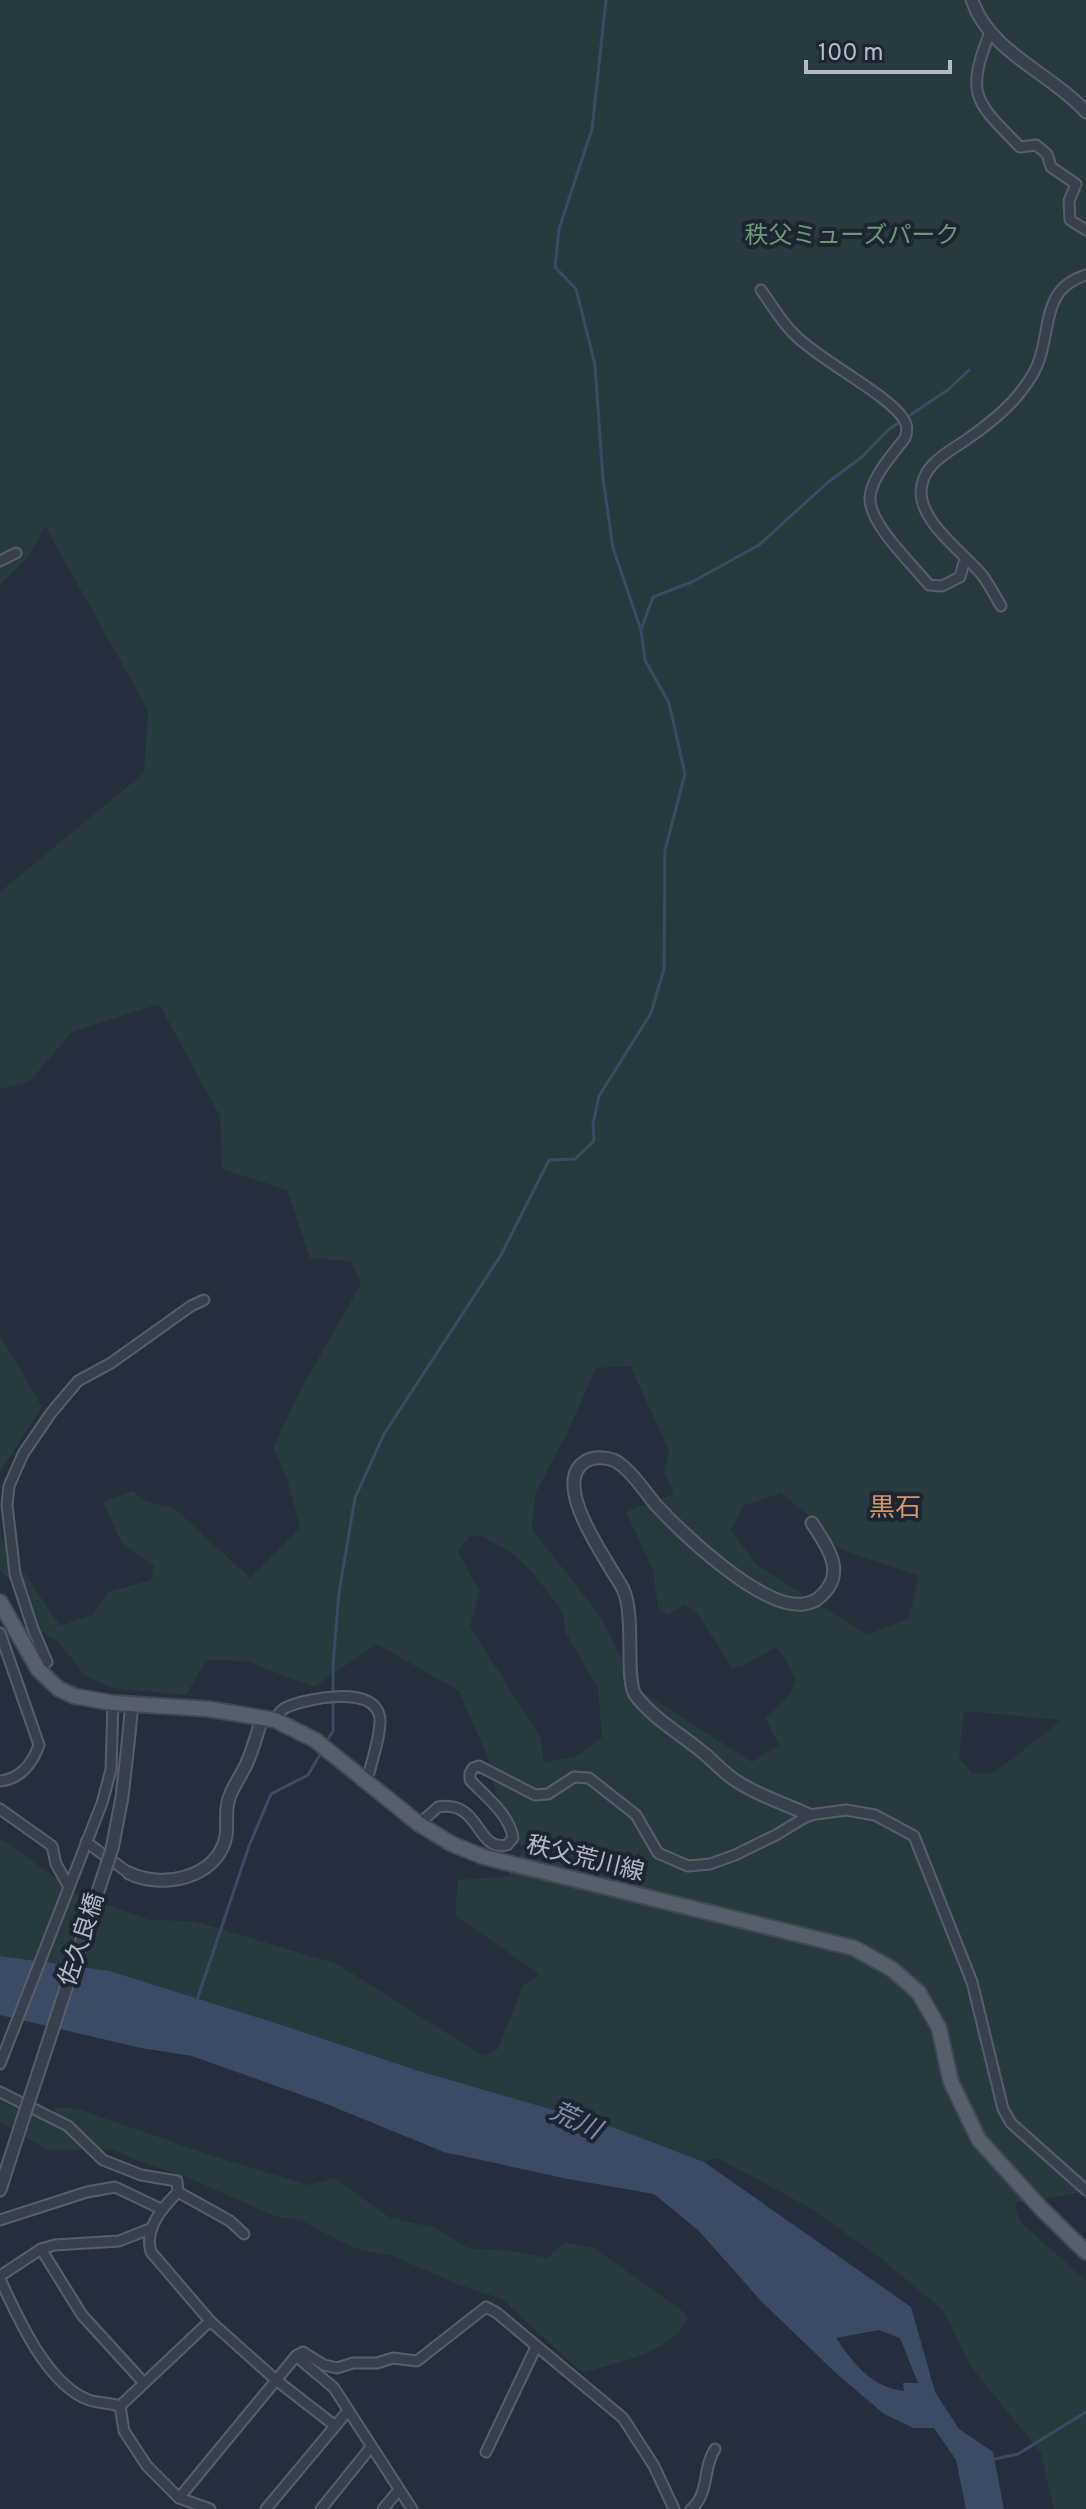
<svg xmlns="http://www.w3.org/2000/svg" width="1086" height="2509" font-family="Overpass,'Noto Sans JP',sans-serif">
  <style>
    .green { fill: #273a3e; fill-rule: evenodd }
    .water { fill: #3b4b65; fill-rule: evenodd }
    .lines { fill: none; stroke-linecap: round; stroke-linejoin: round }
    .stream { stroke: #3b4b65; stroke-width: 3 }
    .minor-casing { stroke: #575e6b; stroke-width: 13 }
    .tertiary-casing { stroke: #575e6b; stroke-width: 15 }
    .primary-casing { stroke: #424956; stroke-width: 18 }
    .minor { stroke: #39404d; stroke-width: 9 }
    .tertiary { stroke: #39404d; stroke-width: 11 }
    .primary { stroke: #575f6d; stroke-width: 14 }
    .tertiary-bridge-casing { stroke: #575e6b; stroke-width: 15; stroke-linecap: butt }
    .tertiary-bridge { stroke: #39404d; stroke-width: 11 }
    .labels { text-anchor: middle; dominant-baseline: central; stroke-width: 8; stroke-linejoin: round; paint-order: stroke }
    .park-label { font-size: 24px; fill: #6c9878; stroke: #1e2532 }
    .street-label { font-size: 24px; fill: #b4bbc8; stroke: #1e2532 }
    .neighbourhood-label { font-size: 26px; fill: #d19867; stroke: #1e2532 }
    .water-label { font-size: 26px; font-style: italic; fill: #7d91af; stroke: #1e2532 }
  </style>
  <rect width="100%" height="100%" fill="#252e3d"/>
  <!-- green -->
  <g class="green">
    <path d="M 0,0 L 1086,0 L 1086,2192 L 1015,2203 L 1020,2222 L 1086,2280 L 1086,2509 L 1054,2509 L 1041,2453 L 972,2368 L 944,2311 L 878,2256 L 812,2209 L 718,2158 L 704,2162 L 615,2128 L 416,2070 L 288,2027 L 110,1971 L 0,1956 L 0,1838 L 83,1897 L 150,1920 L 194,1921 L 337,1964 L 483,2056 L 498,2049 L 523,1986 L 539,1974 L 455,1915 L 458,1880 L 509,1876 L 523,1849 L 496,1794 L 488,1758 L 459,1691 L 377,1644 L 314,1687 L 246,1661 L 209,1660 L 201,1669 L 186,1695 L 113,1688 L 84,1675 L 59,1642 L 38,1630 L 32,1605 L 0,1570 L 0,1504 L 1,1538 L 60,1626 L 92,1615 L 109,1592 L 151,1580 L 154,1566 L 121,1542 L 103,1502 L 133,1491 L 145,1501 L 175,1509 L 250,1578 L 300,1528 L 286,1475 L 273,1448 L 301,1389 L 361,1284 L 351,1261 L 310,1258 L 287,1190 L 222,1169 L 220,1116 L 159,1004 L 72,1032 L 30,1081 L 0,1089 L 0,892 L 144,773 L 148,710 L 45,526 L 28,557 L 0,585 ZM 630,1366 L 669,1450 L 664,1473 L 674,1494 L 626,1512 L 653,1570 L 658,1608 L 667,1615 L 685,1604 L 698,1614 L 732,1668 L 742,1667 L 776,1647 L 785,1657 L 796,1680 L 792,1692 L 765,1718 L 779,1745 L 752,1762 L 638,1689 L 600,1616 L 532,1529 L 536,1492 L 567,1433 L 596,1368 ZM 781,1493 L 809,1516 L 837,1548 L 919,1576 L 909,1618 L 867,1635 L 757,1565 L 731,1530 L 743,1506 ZM 480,1535 L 509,1551 L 534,1574 L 562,1611 L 566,1633 L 598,1688 L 602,1737 L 579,1755 L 544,1763 L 541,1738 L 470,1627 L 479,1591 L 458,1551 L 469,1537 ZM 964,1711 L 1060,1720 L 1061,1721 L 995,1772 L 973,1774 L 959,1758 Z"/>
    <path d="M 0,1335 L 42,1407 L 0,1472 Z"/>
    <path d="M 0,2101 L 43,2120 L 56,2107 L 81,2110 L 216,2157 L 309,2185 L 334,2178 L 389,2217 L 435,2228 L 468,2248 L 518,2252 L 547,2258 L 565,2243 L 594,2248 L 681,2310 L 688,2319 C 669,2354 618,2362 582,2373 L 502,2299 L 457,2284 L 393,2256 L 354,2248 L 302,2221 L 274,2216 L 189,2178 L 146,2164 L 111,2149 L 48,2150 L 0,2122 Z"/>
  </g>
  <!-- water -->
  <path class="water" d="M 0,1956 L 110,1971 L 288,2027 L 416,2070 L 615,2128 L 704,2162 L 911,2307 L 935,2392 L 959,2429 L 993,2452 L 1004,2509 L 966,2509 L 956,2460 L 934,2428 L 914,2428 L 884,2414 L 838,2375 L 761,2301 L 699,2231 L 654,2194 L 568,2179 L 444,2152 L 324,2103 L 192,2056 L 141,2048 L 0,2015 ZM 879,2330 L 900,2338 L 918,2383 L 903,2383 L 904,2391 C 871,2387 854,2364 836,2338 Z"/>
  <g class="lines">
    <!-- stream -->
    <g class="stream">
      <path d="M 641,630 L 653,597 L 692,582 L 759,545 L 827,483 L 862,457 L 888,430 L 949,389 L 969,370"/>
      <path d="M 325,1744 L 333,1731 L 333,1665 L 339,1593 L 355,1498 L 384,1434 L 501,1255 L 549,1160 L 575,1159 L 594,1141 L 593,1124 L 599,1096 L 651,1013 L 664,969 L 665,850 L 685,774 L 669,703 L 645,660 L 641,630 L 613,548 L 603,479 L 595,365 L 576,289 L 555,267 L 559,229 L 592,129 L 606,0"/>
      <path d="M 197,2000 L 249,1846 L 271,1794 L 308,1775 L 322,1751"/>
      <path d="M 990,2460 L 1018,2454 L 1086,2412"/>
    </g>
    <!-- minor casing -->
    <g class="minor-casing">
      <g id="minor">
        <path d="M 990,32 C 965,96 975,101 1020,147 L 1036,145 L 1047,154 L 1051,167 L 1076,184 L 1069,201 L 1070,220 L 1086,230"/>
        <path d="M 761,290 C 772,305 781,322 795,335 C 819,360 891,396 904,420 C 908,426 907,431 905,438 C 893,454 872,476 870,497 C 868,523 912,564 929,585 L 942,586 L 960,577 L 965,559"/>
        <path d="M 0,561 L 16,553"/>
        <path d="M 1001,606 C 995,596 989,584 982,575 C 964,553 922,524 921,493 C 921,465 947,453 966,440 C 982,429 1000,415 1013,401 C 1021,392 1032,377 1037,366 C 1052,331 1040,289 1086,275"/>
        <path d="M 0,1633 L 39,1745 C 32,1764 21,1779 0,1781"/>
        <path d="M 38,1669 L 47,1662 L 33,1629 L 15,1574 L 7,1505 L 9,1486 L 23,1454 L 51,1413 L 78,1381 L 111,1363 L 191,1306 L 204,1300"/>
        <path d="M 275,1720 C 278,1715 281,1709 287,1707 C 308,1698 370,1686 379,1714 C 384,1727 370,1766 367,1781"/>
        <path d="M 0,1809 L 52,1846 L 56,1864 L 69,1887"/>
        <path d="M 419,1824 L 438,1807 C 482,1800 475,1852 507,1845 L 513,1838 C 510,1815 485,1796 470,1780 L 470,1773 L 473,1768 L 479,1766 L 535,1795 L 548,1794 L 574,1777 L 589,1778 L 636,1815 L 658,1853 L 688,1866 L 710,1864 L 735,1855 L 776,1835 L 809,1815 L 846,1810 L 875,1815 L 914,1836 L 972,1982 L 1003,2109 L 1011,2123 L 1086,2190"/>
        <path d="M 86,1842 L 129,1873"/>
        <path d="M 0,2064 L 102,1803 L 111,1770 L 113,1703"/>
        <path d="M 0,2092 L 68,2126 L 103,2160 L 141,2175 L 177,2181 L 178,2192 C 163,2207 144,2228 151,2252 L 210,2321 L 276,2380 L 334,2425"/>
        <path d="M 178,2192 L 230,2221 L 244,2234"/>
        <path d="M 0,2220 L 87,2192 L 115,2187 L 161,2209"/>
        <path d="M 41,2249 L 82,2315 L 144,2383"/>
        <path d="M 0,2276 L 41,2249 L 55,2245 L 119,2241 L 152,2228"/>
        <path d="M 0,2279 C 17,2316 47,2385 89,2400 C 98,2403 110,2403 120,2406"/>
        <path d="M 210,2321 L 120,2406 L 124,2431 L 147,2466 L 179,2498 L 210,2509"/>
        <path d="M 296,2356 L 303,2352 L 324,2365 L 337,2368 L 353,2363 L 377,2363 L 393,2358 L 417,2361 L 486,2307 L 497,2313 L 623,2418 L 654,2466 L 674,2509"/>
        <path d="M 486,2452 L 536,2347"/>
        <path d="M 179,2498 L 296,2356 L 334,2388 L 412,2509"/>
        <path d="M 266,2509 L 347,2412"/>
        <path d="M 321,2509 L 371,2447"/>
        <path d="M 383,2509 L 399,2490"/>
        <path d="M 691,2509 C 710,2494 702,2468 715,2449"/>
      </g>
    </g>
    <!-- tertiary casing -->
    <g class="tertiary-casing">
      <g id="tertiary">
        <path d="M 972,0 C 989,52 1051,73 1086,112"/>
        <path d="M 128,1744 L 132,1703"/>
        <path d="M 809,1815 C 786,1804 759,1796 738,1782 C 724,1774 713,1760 701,1751 C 679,1733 653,1718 636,1696 C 624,1681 636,1616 623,1589 C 610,1564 548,1483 586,1461 C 595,1456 612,1457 620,1464 C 634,1474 645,1492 656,1505 C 683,1534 762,1610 804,1604 C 814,1602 817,1600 824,1593 C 846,1570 826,1545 812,1523"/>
        <path d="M 129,1873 C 161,1889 218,1879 226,1836 C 228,1821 224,1807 231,1793 C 235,1784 241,1775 246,1765 C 253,1750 257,1734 262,1718"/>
        <path d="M 0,2190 L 19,2131"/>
      </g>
    </g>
    <!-- primary casing -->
    <g class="primary-casing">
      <path id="primary" d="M 0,1602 L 38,1669 L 59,1689 L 74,1696 L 113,1703 L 209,1709 L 275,1720 L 315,1740 L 419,1824 L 452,1844 L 484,1857 L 854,1948 L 892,1969 L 919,1993 L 939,2028 L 951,2082 L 979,2140 L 1041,2208 L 1086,2252"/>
    </g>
    <!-- minor -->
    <use href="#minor" class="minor"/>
    <!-- tertiary -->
    <use href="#tertiary" class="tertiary"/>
    <!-- primary -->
    <use href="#primary" class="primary"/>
    <!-- tertiary-bridge casing -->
    <g class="tertiary-bridge-casing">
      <path id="tertiary-bridge" d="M 19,2131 L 112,1849 L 122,1797 L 128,1744"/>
    </g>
    <!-- tertiary-bridge -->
    <use href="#tertiary-bridge" class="tertiary-bridge"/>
  </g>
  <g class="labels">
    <!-- park labels -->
    <g class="park-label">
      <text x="852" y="237">秩父ミューズパーク</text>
    </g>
    <!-- street labels -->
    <g class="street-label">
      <text transform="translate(585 1860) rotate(14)">秩父荒川線</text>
      <text transform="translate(83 1940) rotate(-72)">佐久良橋</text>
    </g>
    <!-- neighbourhood labels -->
    <g class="neighbourhood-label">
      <text x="895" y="1509">黒石</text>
    </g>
    <!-- water labels -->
    <g class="water-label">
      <text transform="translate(575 2122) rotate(25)">荒川</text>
    </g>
  </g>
  <!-- scale -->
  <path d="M806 60v12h144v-12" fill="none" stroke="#b4bbc8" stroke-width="4"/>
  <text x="818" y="60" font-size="24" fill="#b4bbc8" stroke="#1e2532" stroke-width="6" paint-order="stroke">100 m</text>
</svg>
